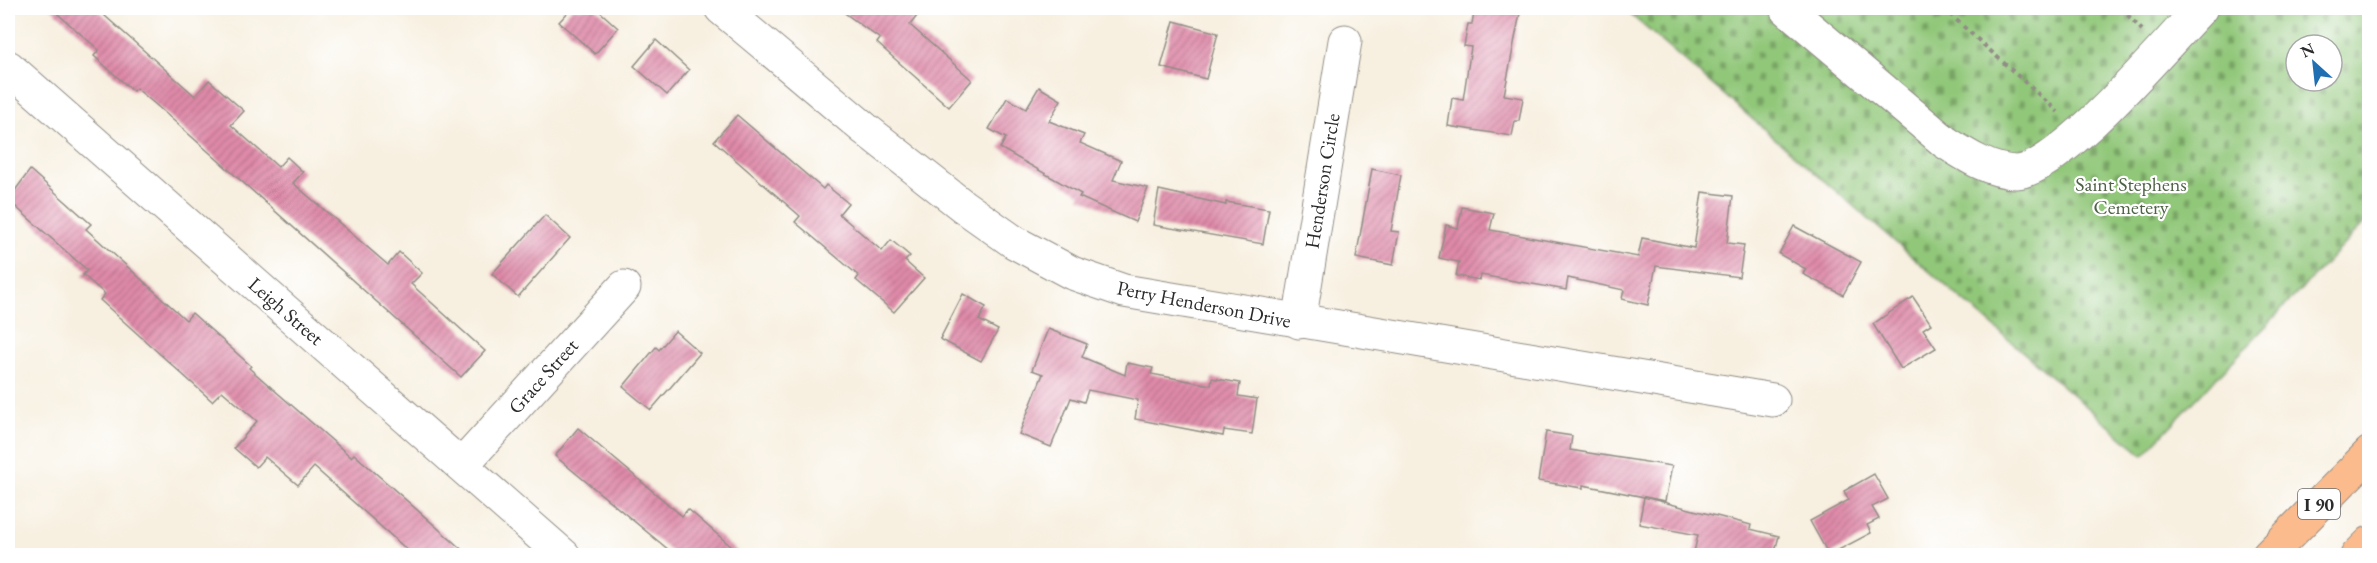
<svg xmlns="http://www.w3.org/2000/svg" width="2377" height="563" font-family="'EB Garamond',serif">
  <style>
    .cemetery { fill: url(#cemetery-stones); stroke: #5e7952; stroke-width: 1.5; fill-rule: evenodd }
    .building { fill: url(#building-hatch) }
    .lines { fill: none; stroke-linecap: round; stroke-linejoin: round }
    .minor-casing { stroke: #918d85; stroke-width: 35 }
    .highway-casing { stroke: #918d85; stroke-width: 35 }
    .path { stroke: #918d85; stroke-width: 4; stroke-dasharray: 4.5 4.5; stroke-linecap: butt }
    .minor { stroke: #fff; stroke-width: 33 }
    .highway { stroke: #fbbb8d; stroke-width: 33 }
    .labels { text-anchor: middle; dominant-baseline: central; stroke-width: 4.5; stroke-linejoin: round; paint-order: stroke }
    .shield { fill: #fff; stroke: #6b6b6b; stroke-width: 1.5 }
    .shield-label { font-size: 18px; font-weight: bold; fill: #2b2b2b }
    .street-label { font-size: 20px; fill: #2b2b2b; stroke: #fff }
    .park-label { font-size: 20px; fill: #4f6246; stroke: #fff }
  </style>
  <defs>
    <pattern id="cemetery-stones" width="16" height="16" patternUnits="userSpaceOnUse" patternTransform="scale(1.5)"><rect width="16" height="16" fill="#91c779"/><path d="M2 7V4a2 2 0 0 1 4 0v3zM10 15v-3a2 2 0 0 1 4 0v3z" fill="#77a263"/></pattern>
    <pattern id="building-hatch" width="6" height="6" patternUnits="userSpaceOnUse" patternTransform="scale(1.5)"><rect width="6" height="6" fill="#df8aa9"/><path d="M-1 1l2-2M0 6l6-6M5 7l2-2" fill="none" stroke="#b5718a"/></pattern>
  </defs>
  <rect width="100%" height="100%" fill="#fff"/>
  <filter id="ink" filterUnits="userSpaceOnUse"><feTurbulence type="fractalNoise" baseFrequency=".0167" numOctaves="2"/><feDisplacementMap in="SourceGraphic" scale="12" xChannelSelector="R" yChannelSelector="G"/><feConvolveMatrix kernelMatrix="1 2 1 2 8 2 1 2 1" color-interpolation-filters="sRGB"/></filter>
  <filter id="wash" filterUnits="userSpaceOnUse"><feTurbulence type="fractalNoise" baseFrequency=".008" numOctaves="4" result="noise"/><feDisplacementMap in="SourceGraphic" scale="24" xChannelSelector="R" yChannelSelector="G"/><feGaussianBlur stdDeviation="1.35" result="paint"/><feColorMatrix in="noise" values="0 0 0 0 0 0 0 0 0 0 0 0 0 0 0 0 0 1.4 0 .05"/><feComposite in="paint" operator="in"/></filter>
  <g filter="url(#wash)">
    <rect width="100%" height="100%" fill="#f7efdf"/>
    <!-- cemetery -->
    <path class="cemetery" d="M 1623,8 L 2369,8 L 2369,218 L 2143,455 ZM 2296,45 L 2332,45 L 2332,81 L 2296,81 Z"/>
    <g id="blocks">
      <!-- building -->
      <g class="building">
        <path d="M 51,8 L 96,8 L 195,96 L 209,80 L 244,111 L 231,125 L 278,167 L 287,157 L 303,172 L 293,183 L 388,265 L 399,252 L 422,273 L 411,284 L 485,351 L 461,377 L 155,104 L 136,88 L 133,91 L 94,56 L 99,50 Z"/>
        <path d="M 572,8 L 596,8 L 618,28 L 595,54 L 559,22 Z"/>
        <path d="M 838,8 L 923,8 L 910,25 L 972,80 L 949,107 L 877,43 L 880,39 Z"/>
        <path d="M 1475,8 L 1521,8 L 1504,95 L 1523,98 L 1519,121 L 1515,121 L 1512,136 L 1448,126 L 1452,98 L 1463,100 L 1471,47 L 1464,46 L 1468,24 L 1472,24 Z"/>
        <path d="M 1174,21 L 1218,33 L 1206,79 L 1161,67 Z"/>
        <path d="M 656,40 L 689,70 L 667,95 L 634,66 Z"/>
        <path d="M 1039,87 L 1061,100 L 1049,121 L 1084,135 L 1080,143 L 1121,161 L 1113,180 L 1148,188 L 1135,222 L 1079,197 L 1081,194 L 1000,148 L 1006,138 L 989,129 L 1007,98 L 1026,109 Z"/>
        <path d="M 737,115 L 823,189 L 826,185 L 848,203 L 839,214 L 882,251 L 891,240 L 910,256 L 905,261 L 924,278 L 894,312 L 856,280 L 859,276 L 795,222 L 800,216 L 714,141 Z"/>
        <path d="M 1372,169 L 1401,175 L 1391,231 L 1399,232 L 1393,265 L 1356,258 Z"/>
        <path d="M 30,170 L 91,224 L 86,229 L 186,320 L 192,313 L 251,366 L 249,368 L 351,457 L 354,454 L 468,555 L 413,555 L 314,467 L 298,485 L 265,457 L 256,467 L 234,448 L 257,421 L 222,391 L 212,401 L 100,300 L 105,294 L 83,275 L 87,270 L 8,200 Z"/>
        <path d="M 1159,190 L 1226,205 L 1226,202 L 1269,209 L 1263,244 L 1153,225 Z"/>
        <path d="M 1702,192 L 1733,196 L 1727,243 L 1744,245 L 1739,277 L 1656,266 L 1648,305 L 1622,299 L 1624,290 L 1568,278 L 1566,290 L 1481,275 L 1480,280 L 1456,276 L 1459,262 L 1439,258 L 1446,225 L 1458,228 L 1462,207 L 1494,213 L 1490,230 L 1638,257 L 1642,238 L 1694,248 Z"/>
        <path d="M 545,215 L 570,238 L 518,297 L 492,274 Z"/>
        <path d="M 1794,226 L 1861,262 L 1843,295 L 1803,274 L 1806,269 L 1779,254 Z"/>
        <path d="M 963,294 L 986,307 L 979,320 L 998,330 L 981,361 L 940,339 Z"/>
        <path d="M 1913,297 L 1931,324 L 1923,329 L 1936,348 L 1901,369 L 1873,324 Z"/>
        <path d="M 1048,329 L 1087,344 L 1082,357 L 1125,375 L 1127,363 L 1153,368 L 1151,374 L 1211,385 L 1212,378 L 1240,383 L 1238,396 L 1257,399 L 1252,434 L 1224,430 L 1223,436 L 1135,419 L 1138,400 L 1088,390 L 1084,402 L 1071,398 L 1051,447 L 1019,434 L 1043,374 L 1032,370 Z"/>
        <path d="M 675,331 L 700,353 L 651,410 L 623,387 L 656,347 L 659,350 Z"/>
        <path d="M 578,428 L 682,516 L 688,509 L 741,555 L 675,555 L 555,456 Z"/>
        <path d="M 1546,432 L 1572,436 L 1570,450 L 1672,466 L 1665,501 L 1583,485 L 1583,488 L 1538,481 Z"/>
        <path d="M 1874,474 L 1888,499 L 1872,507 L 1879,519 L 1867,525 L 1871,533 L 1829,555 L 1810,521 L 1849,500 L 1844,491 Z"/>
        <path d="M 1644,497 L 1751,525 L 1750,529 L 1779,536 L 1774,555 L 1707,555 L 1694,552 L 1698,535 L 1639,524 Z"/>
      </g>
    </g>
  </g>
  <g filter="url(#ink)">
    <use href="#blocks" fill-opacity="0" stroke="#918d85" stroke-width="1.5"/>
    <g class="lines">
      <!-- minor casing -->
      <g class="minor-casing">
        <g id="minor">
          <path d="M 721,8 L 865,129 L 963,206 L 1014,242 L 1072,273 L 1124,291 L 1773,400"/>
          <path d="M 1786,8 L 1945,142 C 1965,155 1991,172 2016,172 C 2060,171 2167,43 2201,8"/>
          <path d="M 8,67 L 564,556"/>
          <path d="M 1299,322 L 1345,41"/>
          <path d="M 462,465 L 624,287"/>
        </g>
      </g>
      <!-- highway casing -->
      <g class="highway-casing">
        <g id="highway">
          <path d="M 2268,556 L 2370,453"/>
          <path d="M 2357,556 L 2370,543"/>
        </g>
      </g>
      <!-- path -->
      <g class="path">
        <path d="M 1943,8 L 2058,112"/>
        <path d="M 2121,8 L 2142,30"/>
      </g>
      <!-- minor -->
      <use href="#minor" class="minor"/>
      <!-- highway -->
      <use href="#highway" class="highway"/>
    </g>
  </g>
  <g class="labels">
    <!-- shield labels -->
    <rect class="shield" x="2298" y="489" width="42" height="30" rx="4.5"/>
    <g class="shield-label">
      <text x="2319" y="504">I 90</text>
    </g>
    <!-- street labels -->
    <g class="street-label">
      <text transform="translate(1322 181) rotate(-81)">Henderson Circle</text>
      <text transform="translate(1204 304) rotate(11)">Perry Henderson Drive</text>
      <text transform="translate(286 311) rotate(41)">Leigh Street</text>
      <text transform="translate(543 376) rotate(-48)">Grace Street</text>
    </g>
    <!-- park labels -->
    <g class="park-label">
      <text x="2131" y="184">Saint Stephens<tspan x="2131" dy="23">Cemetery</tspan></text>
    </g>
  </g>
  <!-- margin -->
  <rect width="2377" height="563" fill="none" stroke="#fff" stroke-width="30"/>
  <!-- north arrow -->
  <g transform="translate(2314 63) rotate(333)"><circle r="28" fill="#ffffff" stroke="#aaaaaa" stroke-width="1.5"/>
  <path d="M0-4.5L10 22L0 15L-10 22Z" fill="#1f6fb2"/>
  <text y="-9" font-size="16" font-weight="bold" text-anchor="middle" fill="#2b2b2b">N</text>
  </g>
</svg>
